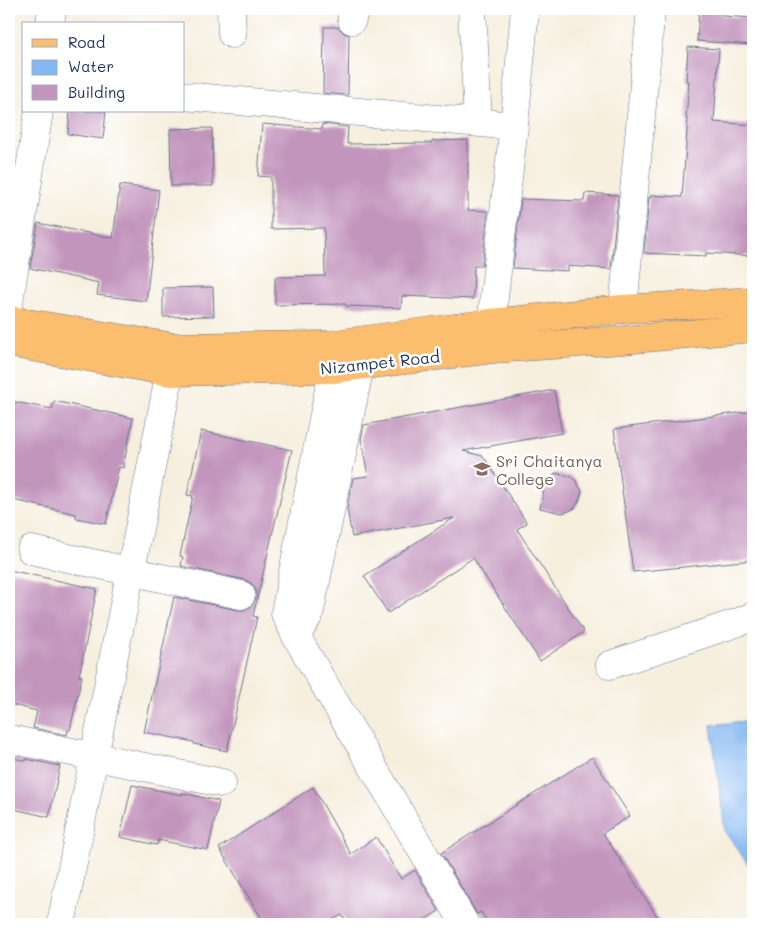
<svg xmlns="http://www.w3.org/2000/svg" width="762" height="933" font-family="Mali,sans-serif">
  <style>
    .water { fill: #84b8f2; stroke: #5074a8 }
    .building { fill: #c295bd }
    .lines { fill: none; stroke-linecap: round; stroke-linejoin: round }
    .minor-casing { stroke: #68728b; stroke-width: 29 }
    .major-casing { stroke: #68728b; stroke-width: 29 }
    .minor { stroke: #fff; stroke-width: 28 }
    .major { stroke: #fbbd6e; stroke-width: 28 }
    .labels { text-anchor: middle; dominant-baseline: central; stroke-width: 5; stroke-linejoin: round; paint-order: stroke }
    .street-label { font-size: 16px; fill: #1b2f5e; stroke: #fff }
    .education-label { font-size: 16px; fill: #785e54; stroke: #fff; text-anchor: start }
  </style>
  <rect width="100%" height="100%" fill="#fff"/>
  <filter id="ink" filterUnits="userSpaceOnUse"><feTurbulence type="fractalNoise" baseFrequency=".02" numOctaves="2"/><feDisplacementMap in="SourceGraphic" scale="10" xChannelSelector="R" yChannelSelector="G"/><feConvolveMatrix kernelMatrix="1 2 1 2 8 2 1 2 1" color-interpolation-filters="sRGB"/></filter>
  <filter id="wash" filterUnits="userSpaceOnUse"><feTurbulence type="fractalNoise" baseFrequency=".0096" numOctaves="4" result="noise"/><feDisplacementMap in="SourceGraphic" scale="20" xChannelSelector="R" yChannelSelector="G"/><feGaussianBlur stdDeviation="1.12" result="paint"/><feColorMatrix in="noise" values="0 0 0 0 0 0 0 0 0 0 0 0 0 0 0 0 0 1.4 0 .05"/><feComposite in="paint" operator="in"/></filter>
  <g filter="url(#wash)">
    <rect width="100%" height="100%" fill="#f6efde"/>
    <!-- water -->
    <path class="water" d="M 753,720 L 753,871 L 725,832 L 711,725 Z"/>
    <g id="blocks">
      <!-- building -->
      <g class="building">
        <path d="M 699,9 L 723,9 L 723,16 L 753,18 L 753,45 L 697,41 Z"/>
        <path d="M 324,27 L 338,27 L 344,33 L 349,35 L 348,95 L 323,93 Z"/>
        <path d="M 688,47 L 719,49 L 714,122 L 753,125 L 753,256 L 706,253 L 706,256 L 644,253 L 649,197 L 651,198 L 651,195 L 682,197 L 688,119 L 686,119 L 689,81 L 686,81 Z"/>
        <path d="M 70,111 L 106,111 L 103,139 L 68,134 Z"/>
        <path d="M 262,124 L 322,129 L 322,124 L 348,127 L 347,144 L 432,143 L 432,141 L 468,140 L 468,210 L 488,211 L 482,266 L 474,266 L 473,299 L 402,296 L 401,308 L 346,306 L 346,304 L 275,305 L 275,277 L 325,276 L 324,228 L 271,229 L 271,177 L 258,176 Z"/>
        <path d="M 212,128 L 213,186 L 171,186 L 170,129 Z"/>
        <path d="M 120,185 L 159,190 L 146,301 L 97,295 L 99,283 L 30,268 L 38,223 L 113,238 Z"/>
        <path d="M 585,193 L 618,195 L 611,269 L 568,266 L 568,271 L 513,268 L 521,199 L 584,201 Z"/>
        <path d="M 213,287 L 214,316 L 163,317 L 163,288 Z"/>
        <path d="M 554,390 L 562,433 L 463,451 L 483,456 L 527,523 L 517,529 L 584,632 L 540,661 L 473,558 L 388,613 L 364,576 L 454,518 L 352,537 L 347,509 L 353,478 L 368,476 L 361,439 L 364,425 Z"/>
        <path d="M 9,401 L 52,409 L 54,401 L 133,418 L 123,468 L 119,467 L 106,524 L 76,518 L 76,514 L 9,499 Z"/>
        <path d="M 753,411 L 753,560 L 633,572 L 614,429 Z"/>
        <path d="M 201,431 L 292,450 L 253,616 L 257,617 L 227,751 L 194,744 L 194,742 L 144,732 L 174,597 L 238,610 L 245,610 L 252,606 L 256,598 L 256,590 L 251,583 L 245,580 L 181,566 L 183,557 L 180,556 L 193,496 L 187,495 Z"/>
        <path d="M 555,473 L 570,476 L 576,481 L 582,491 L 579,501 L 575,508 L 569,511 L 562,513 L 540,508 L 545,486 Z"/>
        <path d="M 9,570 L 97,589 L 79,676 L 82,676 L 70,730 L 68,730 L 67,735 L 33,728 L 37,711 L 9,704 Z"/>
        <path d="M 9,757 L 26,761 L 26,759 L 60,766 L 49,817 L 9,808 Z"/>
        <path d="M 592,757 L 630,816 L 603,833 L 662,924 L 489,924 L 481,912 L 477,914 L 441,853 Z"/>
        <path d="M 132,785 L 182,795 L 182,793 L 219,801 L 208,850 L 158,840 L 157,845 L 120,837 Z"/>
        <path d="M 313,787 L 351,854 L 376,837 L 401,879 L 415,870 L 439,911 L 418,924 L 348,924 L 342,915 L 324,924 L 265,924 L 219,848 Z"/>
      </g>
    </g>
  </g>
  <g filter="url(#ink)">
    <use href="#blocks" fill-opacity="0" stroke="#68728b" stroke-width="1"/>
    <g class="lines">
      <!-- minor casing -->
      <g class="minor-casing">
        <g id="minor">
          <path d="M 231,9 L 232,34"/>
          <path d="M 472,9 L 478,122"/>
          <path d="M 352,20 L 352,9"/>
          <path d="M 50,24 L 52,9"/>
          <path d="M 184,96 L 514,126"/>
          <path d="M 9,302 L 39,111"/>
          <path d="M 623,309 L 651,9"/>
          <path d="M 491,323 L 514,126 L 525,9"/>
          <path d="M 333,346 L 333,369 L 285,613 L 296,636 L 465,924"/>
          <path d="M 31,550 L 241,595"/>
          <path d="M 296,636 L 309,615 L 360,366 L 361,344"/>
          <path d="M 610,665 L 739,622 L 753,616"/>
          <path d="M 9,739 L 222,783"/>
          <path d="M 61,924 L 170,372 L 173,349"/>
        </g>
      </g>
      <!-- major casing -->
      <g class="major-casing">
        <g id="major">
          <path d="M 9,320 L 174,347 L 327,345 L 491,323 L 623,309 L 753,301"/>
          <path d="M 9,343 L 170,372 L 333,369 L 493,349 L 623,340 L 753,328"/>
        </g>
      </g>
      <!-- minor -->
      <use href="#minor" class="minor"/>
      <!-- major -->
      <use href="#major" class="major"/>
    </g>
  </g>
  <!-- icons -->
  <defs>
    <g id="university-bare" transform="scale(1.35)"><path d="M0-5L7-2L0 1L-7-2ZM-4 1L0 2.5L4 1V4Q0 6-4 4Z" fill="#8d6e63" stroke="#fff" stroke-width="2.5" paint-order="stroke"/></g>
  </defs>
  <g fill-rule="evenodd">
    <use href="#university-bare" x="482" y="469"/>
  </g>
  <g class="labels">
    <!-- street labels -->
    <g class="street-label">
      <text transform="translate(380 362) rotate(-6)">Nizampet Road</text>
    </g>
    <!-- education labels -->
    <g class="education-label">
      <text x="496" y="460">Sri Chaitanya<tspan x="496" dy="18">College</tspan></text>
    </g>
  </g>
  <!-- margin -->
  <rect width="762" height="933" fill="none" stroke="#fff" stroke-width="30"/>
  <!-- legend -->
  <rect x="22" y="22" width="162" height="90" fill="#ffffff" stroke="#a4acbf"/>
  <rect x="32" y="39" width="25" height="8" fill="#fbbd6e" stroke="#a4acbf"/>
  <text x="68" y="48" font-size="15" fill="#1b2f5e">Road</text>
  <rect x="32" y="60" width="25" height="15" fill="#84b8f2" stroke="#a4acbf"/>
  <text x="68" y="72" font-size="15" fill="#1b2f5e">Water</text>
  <rect x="32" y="85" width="25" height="15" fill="#c295bd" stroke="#a4acbf"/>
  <text x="68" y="98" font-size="15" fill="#1b2f5e">Building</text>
</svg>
